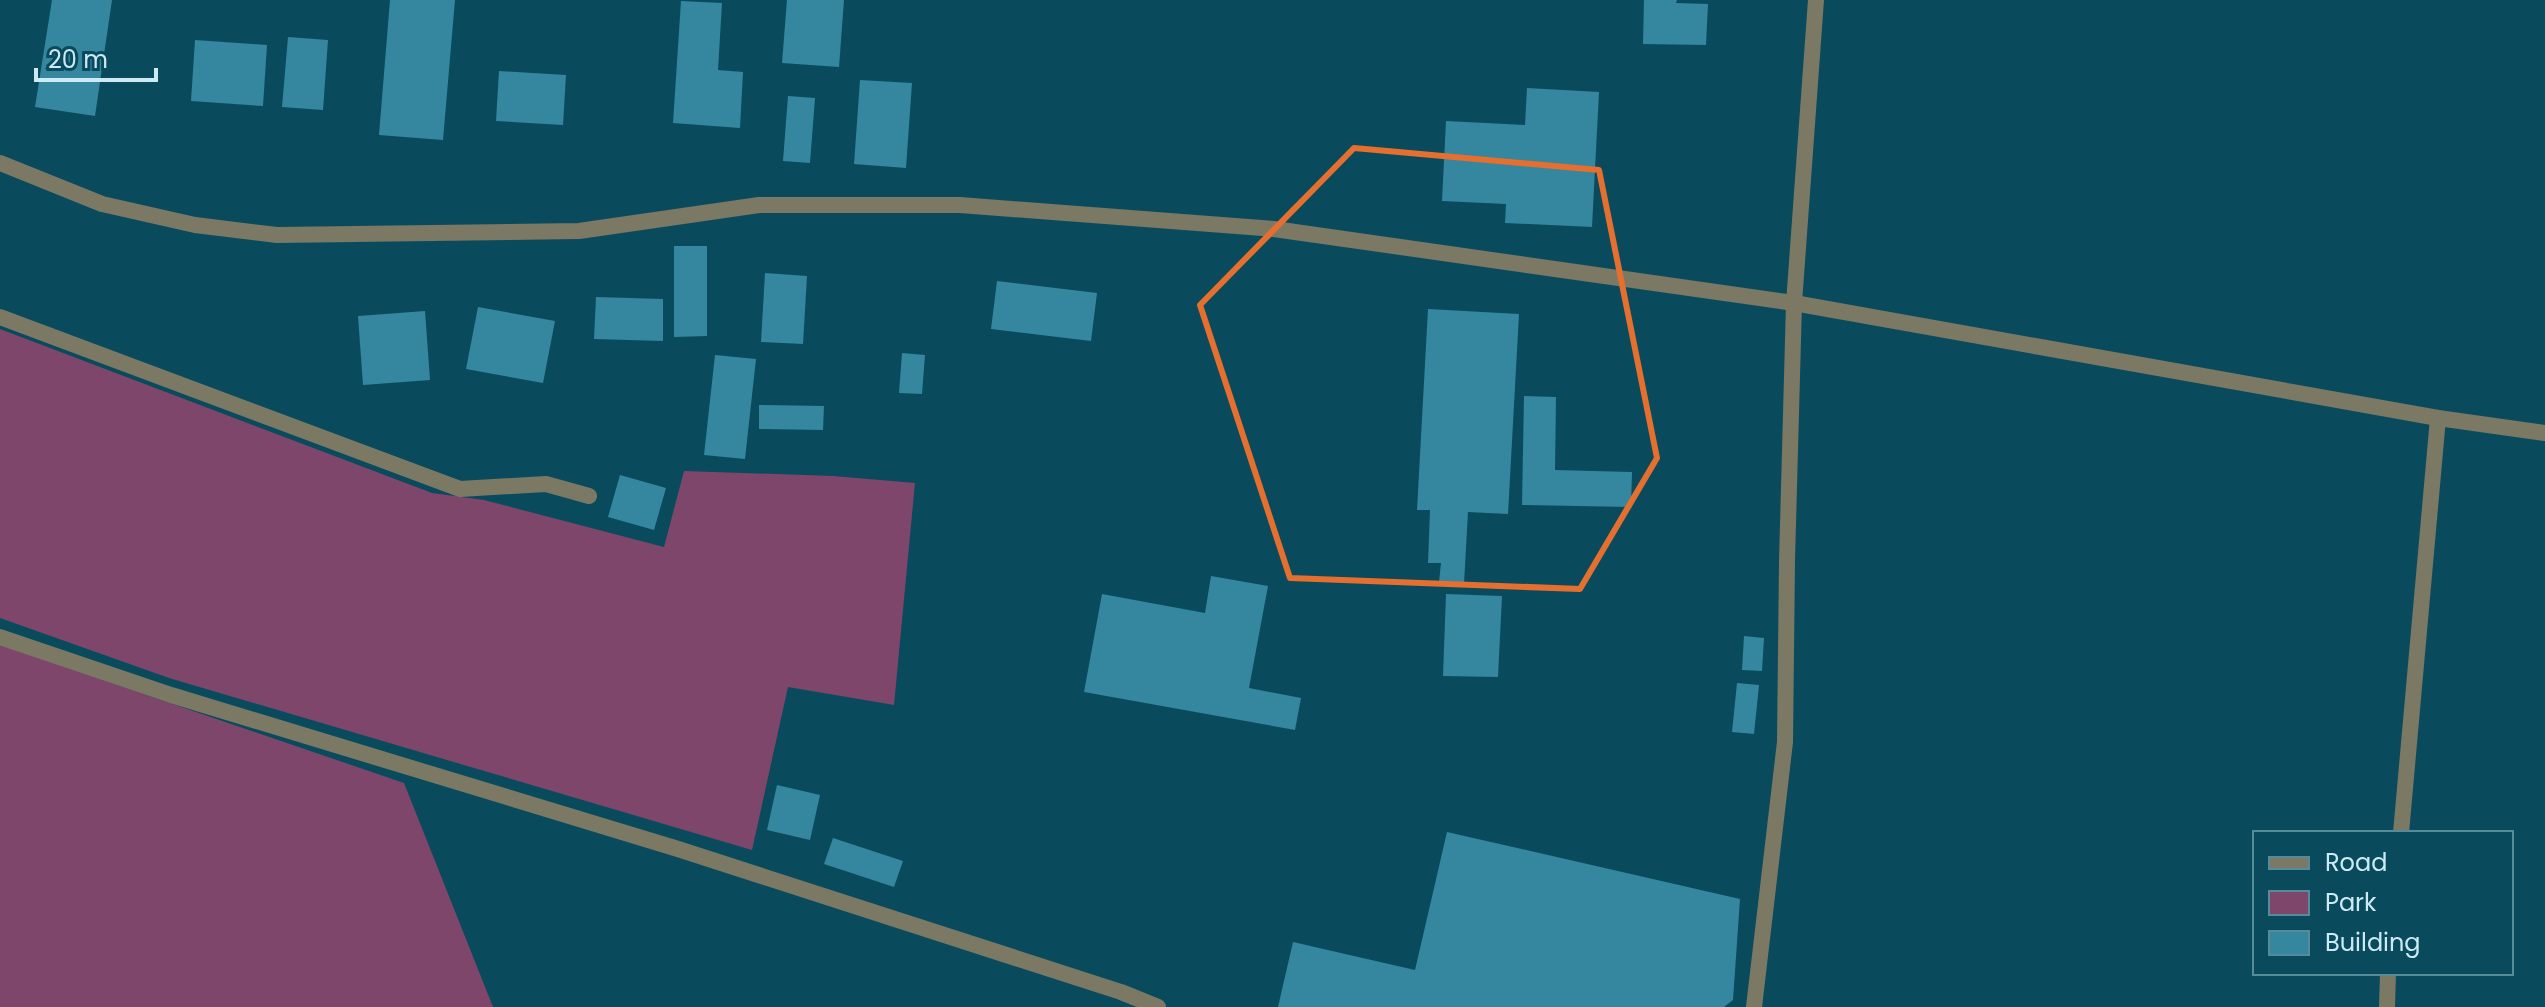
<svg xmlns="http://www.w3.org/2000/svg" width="2545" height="1007" font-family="Poppins,sans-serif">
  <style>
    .green { fill: #7e466b }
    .building { fill: #35869f }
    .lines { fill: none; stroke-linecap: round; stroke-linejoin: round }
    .service { stroke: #7b7864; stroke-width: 16 }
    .minor { stroke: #7b7864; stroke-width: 16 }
    .marked { fill: none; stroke: #e46f2f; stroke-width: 6; stroke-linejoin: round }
  </style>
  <rect width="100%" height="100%" fill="#094b5d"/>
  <!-- green -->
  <g class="green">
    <path d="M 0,329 L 432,493 L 484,500 L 664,547 L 684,471 L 833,476 L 915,483 L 894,705 L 788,687 L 752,850 L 169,678 L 0,618 Z"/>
    <path d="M 0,645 L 404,783 L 493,1007 L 0,1007 Z"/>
  </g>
  <!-- building -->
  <g class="building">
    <path d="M 52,0 L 112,0 L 95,116 L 35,107 Z"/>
    <path d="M 390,0 L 455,0 L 443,140 L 379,135 Z"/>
    <path d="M 787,0 L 844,0 L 839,67 L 782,63 Z"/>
    <path d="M 1644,0 L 1677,0 L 1676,3 L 1708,4 L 1706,45 L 1643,44 Z"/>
    <path d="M 681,1 L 722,3 L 718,70 L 743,72 L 740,128 L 673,123 Z"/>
    <path d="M 288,37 L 328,40 L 323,110 L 282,107 Z"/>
    <path d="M 195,40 L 267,45 L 263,106 L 191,101 Z"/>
    <path d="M 499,71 L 566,75 L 563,125 L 496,121 Z"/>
    <path d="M 860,80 L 912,83 L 906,168 L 854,164 Z"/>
    <path d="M 1527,88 L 1599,92 L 1592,227 L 1505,223 L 1506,204 L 1442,201 L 1446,121 L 1525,125 Z"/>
    <path d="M 788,96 L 815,98 L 810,163 L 783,161 Z"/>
    <path d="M 674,246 L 707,246 L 707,336 L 674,337 Z"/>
    <path d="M 765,273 L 807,276 L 803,344 L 761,342 Z"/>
    <path d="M 997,281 L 1097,293 L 1091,341 L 991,329 Z"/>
    <path d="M 596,297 L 663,299 L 663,341 L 594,339 Z"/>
    <path d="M 478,307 L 555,321 L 543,383 L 466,369 Z"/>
    <path d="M 1428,309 L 1519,314 L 1508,514 L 1468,512 L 1464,584 L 1439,582 L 1441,563 L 1428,563 L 1430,510 L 1417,510 Z"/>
    <path d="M 425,311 L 430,380 L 363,385 L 358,316 Z"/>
    <path d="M 902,353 L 925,355 L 922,394 L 899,393 Z"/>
    <path d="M 715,355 L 756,359 L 745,459 L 704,455 Z"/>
    <path d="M 1524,396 L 1556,397 L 1555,470 L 1632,472 L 1631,507 L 1522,505 Z"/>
    <path d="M 759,405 L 824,406 L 823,430 L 759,429 Z"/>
    <path d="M 620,475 L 666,488 L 654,530 L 608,517 Z"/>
    <path d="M 1211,576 L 1268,586 L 1249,688 L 1301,698 L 1295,730 L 1084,692 L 1102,594 L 1205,613 Z"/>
    <path d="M 1446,594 L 1502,596 L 1498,677 L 1443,676 Z"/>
    <path d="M 1744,636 L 1764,638 L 1762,671 L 1742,670 Z"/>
    <path d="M 1737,683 L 1759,685 L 1754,734 L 1732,732 Z"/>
    <path d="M 777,785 L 820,795 L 810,840 L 767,830 Z"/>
    <path d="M 1447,832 L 1740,899 L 1733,1000 L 1724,1007 L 1278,1007 L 1293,942 L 1415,970 Z"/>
    <path d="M 833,838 L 903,861 L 894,887 L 824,864 Z"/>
  </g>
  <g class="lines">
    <!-- service -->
    <g class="service">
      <path d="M 0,317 L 460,489 L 546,484 L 589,496"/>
      <path d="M 0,637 L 171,695 L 678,849 L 1121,992 L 1158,1007"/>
      <path d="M 1754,1007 L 1785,742 L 1787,561 L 1794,303"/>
    </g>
    <!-- minor -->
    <g class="minor">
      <path d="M 0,163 L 102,204 L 195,225 L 277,235 L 579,231 L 759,205 L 960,205 L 1274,229 L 1794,303 L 1816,0"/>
      <path d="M 1794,303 L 2438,418 L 2545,433"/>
      <path d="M 2401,833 L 2438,418"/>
      <path d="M 2387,1007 L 2388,973"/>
    </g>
  </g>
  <!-- marked area -->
  <path class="marked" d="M 1354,148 L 1599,170 L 1657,458 L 1580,589 L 1290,578 L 1200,305 Z"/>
  <!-- legend -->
  <rect x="2253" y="831" width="260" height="144" fill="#094b5d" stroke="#578b99" stroke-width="2"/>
  <rect x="2269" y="857" width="40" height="12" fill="#7b7864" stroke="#578b99" stroke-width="2"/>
  <text x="2325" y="871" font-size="24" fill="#cdeaf4">Road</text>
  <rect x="2269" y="891" width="40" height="24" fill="#7e466b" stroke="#578b99" stroke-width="2"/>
  <text x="2325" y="911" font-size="24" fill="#cdeaf4">Park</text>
  <rect x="2269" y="931" width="40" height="24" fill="#35869f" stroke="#578b99" stroke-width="2"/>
  <text x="2325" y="951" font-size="24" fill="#cdeaf4">Building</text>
  <!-- scale -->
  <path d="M36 68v12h120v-12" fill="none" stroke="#cdeaf4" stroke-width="4"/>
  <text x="48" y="68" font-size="24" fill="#cdeaf4" stroke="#094b5d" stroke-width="6" paint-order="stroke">20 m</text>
</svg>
